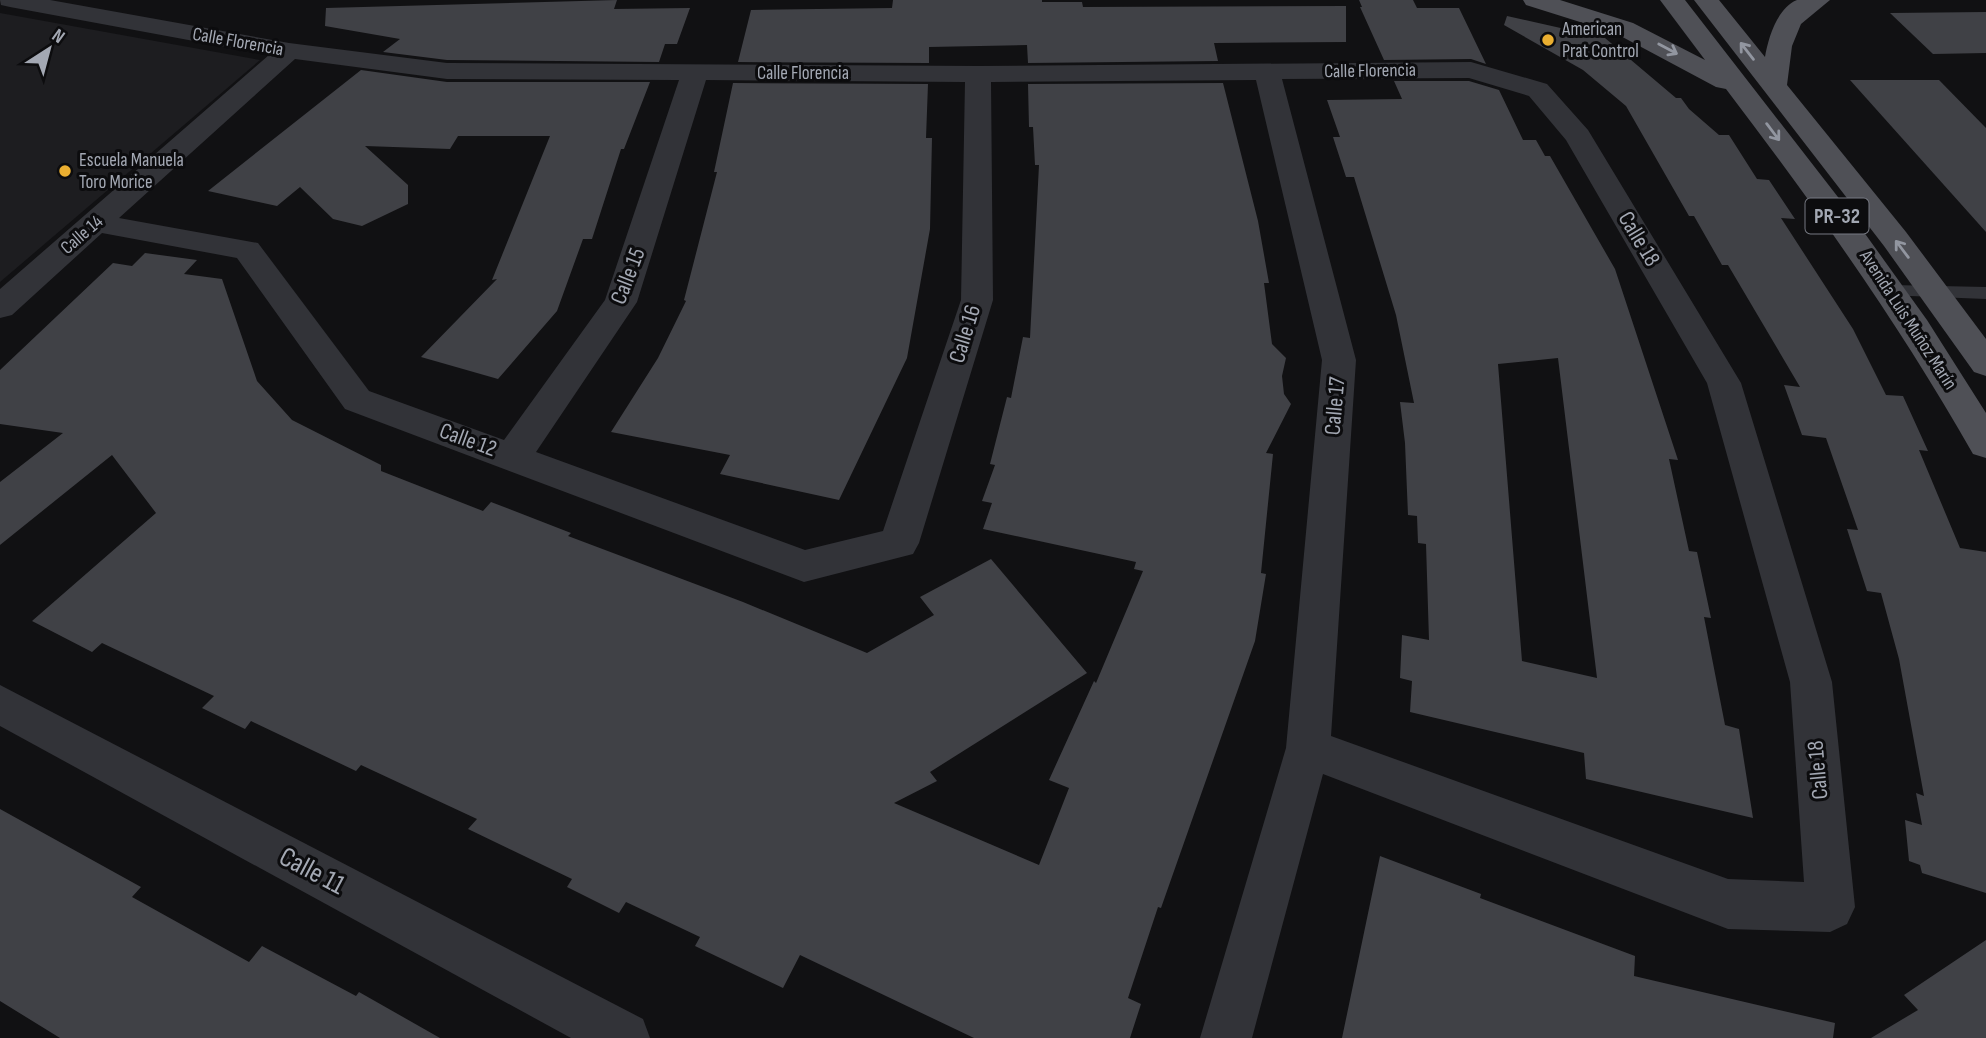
<svg xmlns="http://www.w3.org/2000/svg" width="1986" height="1038" font-family="'Sofia Sans Condensed',sans-serif">
  <style>
    .built { fill: #1d1d20 }
    .building { fill: #404146; fill-rule: evenodd }
    .lines { fill: none; stroke-linecap: round; stroke-linejoin: round }
    .lane { fill: #323338; fill-rule: evenodd }
    .street { fill: #323338; fill-rule: evenodd }
    .primary { fill: #4f5056; fill-rule: evenodd }
    .oneway { stroke: #9296a0 }
    .poi-dot { fill: #ebaf31; stroke: #0c0c0e; stroke-width: 2.5 }
    .labels { text-anchor: middle; dominant-baseline: central; stroke-width: 6; stroke-linejoin: round; paint-order: stroke }
    .far-poi-label { font-size: 19px; fill: #a3a8b3; stroke: #0c0c0e; text-anchor: start }
    .far-street-label { font-size: 19px; fill: #a3a8b3; stroke: #0c0c0e }
    .shield { fill: #0c0c0e; stroke: #767982; stroke-width: 2 }
    .shield-label { font-size: 21px; font-weight: bold; fill: #a3a8b3 }
    .street-label { font-size: 23px; fill: #a3a8b3; stroke: #0c0c0e }
    .near-street-label { font-size: 28px; fill: #a3a8b3; stroke: #0c0c0e }
  </style>
  <rect width="100%" height="100%" fill="#111113"/>
  <!-- built -->
  <path class="built" d="M 0,13 L 260,60 L 0,282 Z"/>
  <!-- building -->
  <g class="building">
    <path d="M 617,0 L 614,9 L 690,8 L 677,44 L 665,44 L 659,62 L 447,60 L 383,52 L 400,39 L 325,26 L 326,8 Z"/>
    <path d="M 893,0 L 1042,0 L 1042,2 L 1082,2 L 1083,7 L 1346,6 L 1346,42 L 1214,43 L 1218,61 L 1028,63 L 1027,45 L 929,47 L 929,63 L 738,62 L 751,10 L 892,8 Z"/>
    <path d="M 1359,0 L 1413,0 L 1417,8 L 1459,8 L 1486,64 L 1471,59 L 1384,60 L 1360,7 L 1362,7 Z"/>
    <path d="M 1986,12 L 1986,53 L 1933,54 L 1890,13 Z"/>
    <path d="M 1507,16 L 1605,38 L 1676,98 L 1681,98 L 1689,109 L 1719,135 L 1729,135 L 1757,179 L 1769,180 L 1795,219 L 1781,218 L 1853,329 L 1886,395 L 1903,396 L 1928,451 L 1919,450 L 1960,548 L 1986,552 L 1986,893 L 1922,873 L 1920,865 L 1909,861 L 1905,820 L 1922,825 L 1916,793 L 1924,796 L 1899,659 L 1881,593 L 1867,591 L 1847,529 L 1858,530 L 1826,438 L 1802,435 L 1784,385 L 1800,387 L 1728,265 L 1722,265 L 1694,216 L 1689,216 L 1626,106 L 1583,70 L 1504,25 Z"/>
    <path d="M 361,70 L 447,82 L 650,82 L 624,149 L 621,149 L 592,239 L 583,239 L 557,311 L 498,379 L 421,357 L 497,279 L 492,280 L 550,136 L 458,136 L 450,149 L 365,146 L 408,185 L 408,204 L 362,226 L 333,219 L 300,187 L 277,206 L 208,191 Z"/>
    <path d="M 1850,80 L 1939,80 L 1986,128 L 1986,232 Z"/>
    <path d="M 1394,81 L 1469,81 L 1499,90 L 1523,140 L 1536,140 L 1545,156 L 1550,156 L 1615,269 L 1678,460 L 1669,459 L 1689,551 L 1697,552 L 1711,618 L 1704,617 L 1725,725 L 1739,729 L 1753,818 L 1586,779 L 1584,753 L 1410,712 L 1412,681 L 1400,678 L 1402,635 L 1429,640 L 1426,544 L 1418,543 L 1417,516 L 1408,515 L 1405,443 L 1400,402 L 1414,403 L 1396,315 L 1354,177 L 1346,177 L 1333,137 L 1340,137 L 1327,100 L 1402,99 ZM 1558,358 L 1597,678 L 1522,661 L 1498,364 Z"/>
    <path d="M 733,83 L 928,84 L 926,138 L 932,138 L 930,229 L 907,358 L 839,500 L 720,474 L 730,455 L 611,432 L 658,358 L 686,301 L 684,300 L 717,172 L 714,172 Z"/>
    <path d="M 1223,83 L 1258,221 L 1269,283 L 1264,283 L 1272,344 L 1286,358 L 1282,376 L 1284,394 L 1291,404 L 1266,453 L 1273,454 L 1261,573 L 1266,574 L 1255,641 L 1161,908 L 1158,907 L 1128,998 L 1141,1004 L 1130,1038 L 974,1038 L 800,955 L 783,988 L 695,946 L 700,937 L 626,902 L 619,913 L 567,887 L 572,879 L 468,829 L 477,819 L 361,765 L 356,771 L 251,721 L 245,729 L 202,708 L 214,696 L 102,643 L 92,652 L 32,621 L 156,513 L 112,455 L 0,545 L 0,482 L 63,433 L 0,424 L 0,370 L 113,263 L 132,266 L 145,253 L 197,260 L 184,274 L 222,279 L 257,381 L 292,420 L 381,465 L 381,471 L 483,511 L 491,502 L 571,533 L 568,536 L 743,602 L 867,653 L 934,615 L 920,597 L 991,559 L 1087,673 L 930,772 L 937,781 L 894,803 L 1039,865 L 1069,788 L 1049,780 L 1094,681 L 1096,683 L 1143,571 L 1134,569 L 1136,562 L 983,529 L 992,503 L 982,501 L 995,465 L 990,464 L 1007,397 L 1011,398 L 1023,337 L 1030,338 L 1039,165 L 1035,165 L 1033,127 L 1029,127 L 1028,84 Z"/>
    <path d="M 0,809 L 141,887 L 132,897 L 249,962 L 262,946 L 356,996 L 359,992 L 440,1038 L 60,1038 L 0,1001 Z"/>
    <path d="M 1380,856 L 1481,894 L 1480,898 L 1635,956 L 1634,976 L 1835,1023 L 1833,1038 L 1342,1038 Z"/>
    <path d="M 1986,940 L 1986,1038 L 1871,1038 L 1918,1010 L 1904,995 Z"/>
  </g>
  <g class="lines">
    <!-- lane -->
    <path class="lane" d="M 1892,285 L 1986,287 L 1986,299 L 1886,295 L 1883,291 L 1886,287 Z"/>
    <!-- street -->
    <g class="street">
      <path d="M 0,0 L 50,0 L 289,43 L 447,63 L 978,66 L 1471,62 L 1547,84 L 1588,130 L 1741,383 L 1832,682 L 1855,907 L 1847,924 L 1830,932 L 1728,929 L 1323,774 L 1252,1038 L 1200,1038 L 1286,748 L 1322,360 L 1256,80 L 991,82 L 993,300 L 919,543 L 913,554 L 804,582 L 345,409 L 237,258 L 102,233 L 12,315 L 0,318 L 0,289 L 269,55 L 10,7 L 1,5 ZM 295,59 L 447,79 L 679,80 L 605,300 L 504,440 L 369,391 L 258,243 L 119,218 ZM 1469,78 L 1529,96 L 1566,140 L 1707,383 L 1790,682 L 1804,882 L 1728,879 L 1331,736 L 1356,360 L 1282,79 ZM 706,80 L 965,82 L 961,300 L 883,531 L 805,550 L 536,452 L 637,302 Z"/>
      <path d="M 0,685 L 643,1019 L 650,1038 L 571,1038 L 0,726 Z"/>
    </g>
    <!-- primary -->
    <g class="primary">
      <path d="M 1523,0 L 1560,0 L 1633,23 L 1705,60 L 1660,0 L 1685,0 L 1848,210 L 1927,320 L 1986,413 L 1986,458 L 1973,454 C 1900,325 1815,206 1726,89 L 1716,87 L 1615,33 L 1526,5 Z"/>
      <path d="M 1694,0 L 1719,0 L 1765,57 C 1768,39 1777,8 1797,0 C 1805,0 1821,0 1830,0 L 1801,24 L 1792,46 L 1787,85 L 1906,232 L 1986,339 L 1986,376 L 1974,372 L 1884,246 Z"/>
    </g>
  </g>
  <!-- one-way arrows -->
  <defs><path id="oneway-shaft" d="M-6 0H5M1.5-3L5.5 0L1.5 3" fill="none" stroke-width="1.6" stroke-linecap="round" stroke-linejoin="round" transform="scale(1.75)"/></defs>
  <g class="oneway">
    <use href="#oneway-shaft" transform="translate(1668 49) rotate(28)"/>
    <use href="#oneway-shaft" transform="translate(1747 51) rotate(-128)"/>
    <use href="#oneway-shaft" transform="translate(1773 132) rotate(53)"/>
    <use href="#oneway-shaft" transform="translate(1902 249) rotate(-127)"/>
  </g>
  <!-- markers -->
  <g class="poi-dot">
    <circle cx="1548" cy="40" r="7"/>
    <circle cx="65" cy="171" r="7"/>
  </g>
  <g class="labels">
    <!-- far-poi labels -->
    <g class="far-poi-label">
      <text x="1562" y="29">American<tspan x="1562" dy="22">Prat Control</tspan></text>
      <text x="79" y="160">Escuela Manuela<tspan x="79" dy="22">Toro Morice</tspan></text>
    </g>
    <!-- far-street labels -->
    <g class="far-street-label">
      <text transform="translate(238 42) rotate(10)">Calle Florencia</text>
      <text transform="translate(1370 71) rotate(-1)">Calle Florencia</text>
      <text x="803" y="73">Calle Florencia</text>
      <text transform="translate(82 235) rotate(-41)">Calle 14</text>
      <text transform="translate(1908 320) rotate(57)">Avenida Luis Muñoz Marín</text>
    </g>
    <!-- shield labels -->
    <rect class="shield" x="1805.5" y="198.5" width="63" height="35" rx="5"/>
    <g class="shield-label">
      <text x="1837" y="216">PR-32</text>
    </g>
    <!-- street labels -->
    <g class="street-label">
      <text transform="translate(1639 239) rotate(59)">Calle 18</text>
      <text transform="translate(628 276) rotate(-69)">Calle 15</text>
      <text transform="translate(965 334) rotate(-73)">Calle 16</text>
      <text transform="translate(1335 406) rotate(-85)">Calle 17</text>
      <text transform="translate(468 440) rotate(20)">Calle 12</text>
      <text transform="translate(1818 770) rotate(-95)">Calle 18</text>
    </g>
    <!-- near-street labels -->
    <g class="near-street-label">
      <text transform="translate(312 871) rotate(28)">Calle 11</text>
    </g>
  </g>
  <!-- north arrow -->
  <g transform="translate(49 49) rotate(36)" stroke="#0c0c0e" stroke-width="5" paint-order="stroke">
  <path d="M0-5L12 26L0 18L-12 26Z" fill="#a3a8b3"/>
  <text y="-10" font-size="19" font-weight="bold" text-anchor="middle" fill="#a3a8b3">N</text>
  </g>
</svg>
